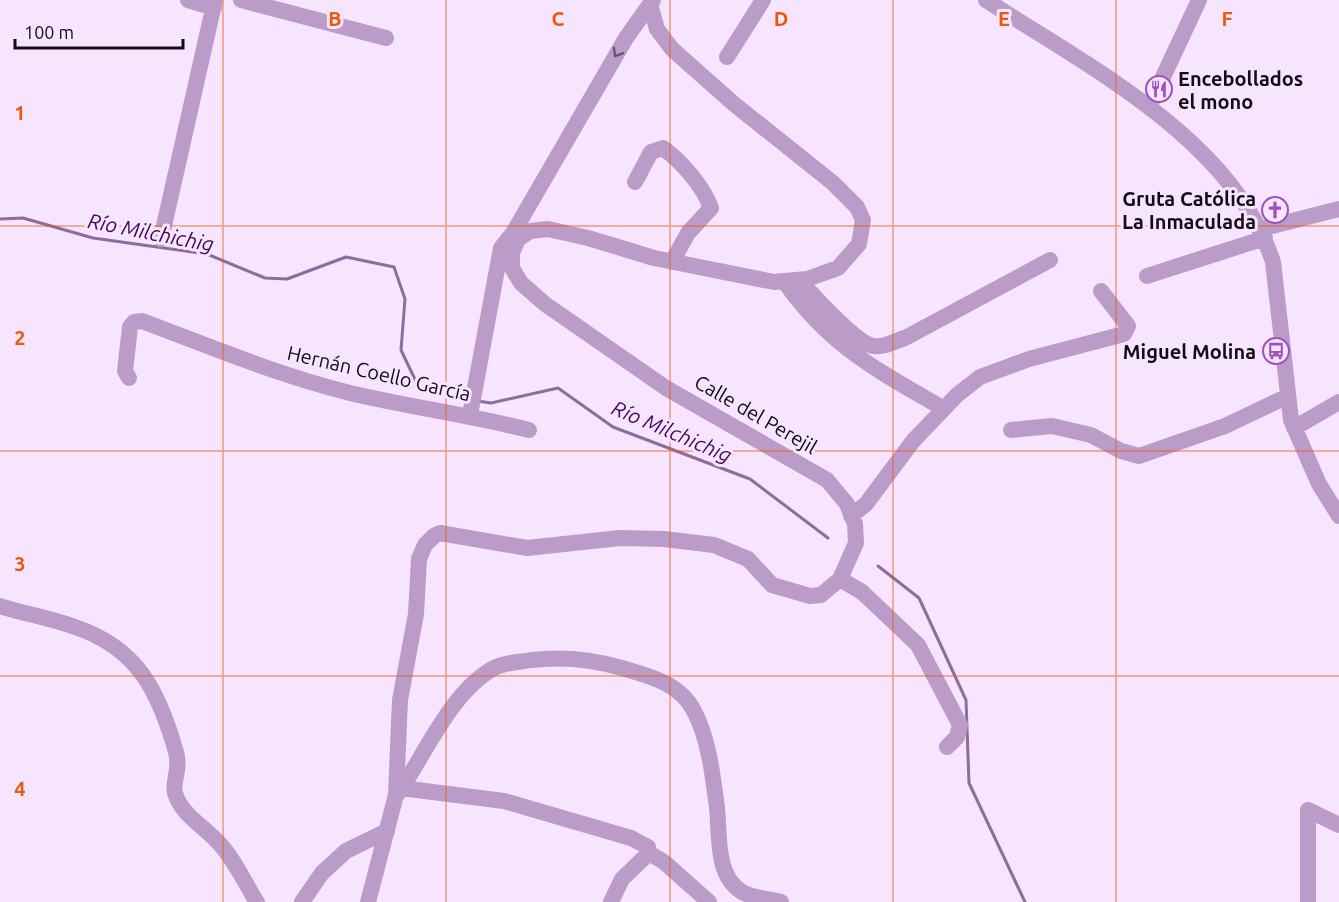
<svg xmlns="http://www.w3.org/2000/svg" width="1339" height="902" viewBox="0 0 1339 902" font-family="Ubuntu,sans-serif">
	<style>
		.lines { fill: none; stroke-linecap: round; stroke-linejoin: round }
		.stream { stroke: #8e6d9d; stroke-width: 3 }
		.minor { stroke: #bb9cc9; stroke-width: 16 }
		.oneway { stroke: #685470 }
		.grid { fill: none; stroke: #e8590c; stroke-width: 1.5; stroke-opacity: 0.55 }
		.labels { text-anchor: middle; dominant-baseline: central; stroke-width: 6; stroke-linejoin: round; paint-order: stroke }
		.poi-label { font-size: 20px; font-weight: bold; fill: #140c17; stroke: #f7e5ff; text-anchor: end }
		.street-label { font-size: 20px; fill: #140c17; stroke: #f7e5ff }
		.water-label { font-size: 21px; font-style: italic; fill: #440958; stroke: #f7e5ff }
		.grid-label { font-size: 20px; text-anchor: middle; font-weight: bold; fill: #e8590c; stroke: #f7e5ff; stroke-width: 6; stroke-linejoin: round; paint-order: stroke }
	</style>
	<rect width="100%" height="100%" fill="#f7e5ff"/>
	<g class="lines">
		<!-- stream -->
		<path class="stream" d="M0 219 23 218 93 238 207 254 265 278 287 279 346 257 394 267 405 299 401 350 419 388 468 399
			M478 401 491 403 558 388 613 427 750 479 828 538
			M878 566 919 598 966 700 969 783 1025 902"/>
		<!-- minor -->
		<path class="minor" d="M188 0 214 8
			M241 0 386 38
			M986 0C1087 66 1234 140 1273 262L1291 420 1319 484 1339 516
			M727 57 763 0
			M1149 107 1199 0
			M635 182 651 152 663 148C682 162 703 186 711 208L688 233 672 262
			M1260 229 1339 209
			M161 239 215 0
			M1147 276 1265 238
			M799 280C812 294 856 343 873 346 883 348 895 341 905 338L1050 260
			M784 281C829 346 877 370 944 409
			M129 378 125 371 130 327 134 322 142 321C211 347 278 375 350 393 409 407 470 415 529 430
			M470 415 501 248 513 233 626 38 653 0
			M1294 428 1339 402
			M1011 430 1052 426 1091 435 1121 451 1139 456 1225 426 1288 396
			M851 516 866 504 913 441 957 395 980 377 1029 359 1124 334 1128 326 1101 291
			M840 579 862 592 918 645 960 725 957 737 947 747
			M0 606C25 614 50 618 75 627 138 648 159 692 176 752 181 769 172 782 175 793 181 814 203 826 217 841 234 858 244 882 257 902
			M401 788 504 801 631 838 648 847 649 853
			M397 795C425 755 452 689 496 667 507 662 521 662 532 660 564 656 591 659 622 668 649 676 680 683 694 711 709 739 713 777 717 808 720 836 715 875 742 892 754 899 768 898 781 902
			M1308 810V902
			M1308 810 1339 825
			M302 902 322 873 346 851 387 831
			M368 902 396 795 400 700 416 614 419 559 425 545 434 536 440 533 527 548 620 538 664 539 714 545 748 559 772 585 810 596 821 595 840 579 856 543 855 524 847 504 827 480 666 388 545 304 521 283 512 268V253L518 239 530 231 548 229 588 238 654 258 774 282 807 279 838 268 859 244 863 220 857 207 833 183 734 104 672 49 657 29 650 4
			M611 902 622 879 649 853 664 862 709 902"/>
	</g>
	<!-- one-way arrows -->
	<defs><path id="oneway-chevron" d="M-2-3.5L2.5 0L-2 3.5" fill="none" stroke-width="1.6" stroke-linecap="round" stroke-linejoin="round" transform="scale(1.5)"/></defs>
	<use class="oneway" href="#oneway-chevron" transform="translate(617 53) rotate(120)"/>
	<!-- grid -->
	<path class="grid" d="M223 0V902M446 0V902M670 0V902M893 0V902M1116 0V902M0 226H1339M0 451H1339M0 676H1339"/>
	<!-- icons -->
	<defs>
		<symbol id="restaurant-ring" viewBox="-11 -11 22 22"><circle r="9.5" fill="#f7e5ff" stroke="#a050c0" stroke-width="1.5"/><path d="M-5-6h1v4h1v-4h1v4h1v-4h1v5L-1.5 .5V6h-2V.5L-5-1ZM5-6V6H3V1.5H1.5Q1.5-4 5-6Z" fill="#a050c0"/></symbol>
		<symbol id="church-ring" viewBox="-11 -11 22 22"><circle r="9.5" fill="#f7e5ff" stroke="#a050c0" stroke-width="1.5"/><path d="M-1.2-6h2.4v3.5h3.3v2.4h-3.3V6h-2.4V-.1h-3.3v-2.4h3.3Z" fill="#a050c0"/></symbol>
		<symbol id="bus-ring" viewBox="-11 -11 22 22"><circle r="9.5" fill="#f7e5ff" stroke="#a050c0" stroke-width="1.5"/><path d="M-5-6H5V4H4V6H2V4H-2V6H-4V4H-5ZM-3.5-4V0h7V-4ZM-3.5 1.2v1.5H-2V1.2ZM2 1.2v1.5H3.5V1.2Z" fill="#a050c0"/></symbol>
	</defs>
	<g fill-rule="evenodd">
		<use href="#restaurant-ring" x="1144" y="74" width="30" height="30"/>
		<use href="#church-ring" x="1260" y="195" width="30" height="30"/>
		<use href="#bus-ring" x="1261" y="336" width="30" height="30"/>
	</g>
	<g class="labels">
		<!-- poi labels -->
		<g class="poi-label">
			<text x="1178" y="78" text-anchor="start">Encebollados<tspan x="1178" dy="23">el mono</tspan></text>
			<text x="1256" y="198">Gruta Católica<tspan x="1256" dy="23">La Inmaculada</tspan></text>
			<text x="1256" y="351">Miguel Molina</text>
		</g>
		<!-- street labels -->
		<g class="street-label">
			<text transform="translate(379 373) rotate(13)">Hernán Coello García</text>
			<text transform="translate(756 414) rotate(30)">Calle del Perejil</text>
		</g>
		<!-- water labels -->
		<g class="water-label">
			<text transform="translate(151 232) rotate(11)">Río Milchichig</text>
			<text transform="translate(672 431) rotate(23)">Río Milchichig</text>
		</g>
	</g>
	<g class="grid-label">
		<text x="335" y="26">B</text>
		<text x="558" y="26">C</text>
		<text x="781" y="26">D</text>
		<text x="1004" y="26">E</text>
		<text x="1227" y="26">F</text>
		<text x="20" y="120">1</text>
		<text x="20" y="345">2</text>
		<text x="20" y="571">3</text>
		<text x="20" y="796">4</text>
	</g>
	<!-- scale -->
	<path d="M15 39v9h168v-9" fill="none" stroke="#140c17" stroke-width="3"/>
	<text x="24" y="39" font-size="18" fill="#140c17" stroke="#f7e5ff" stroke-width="4.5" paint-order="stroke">100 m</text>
</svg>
